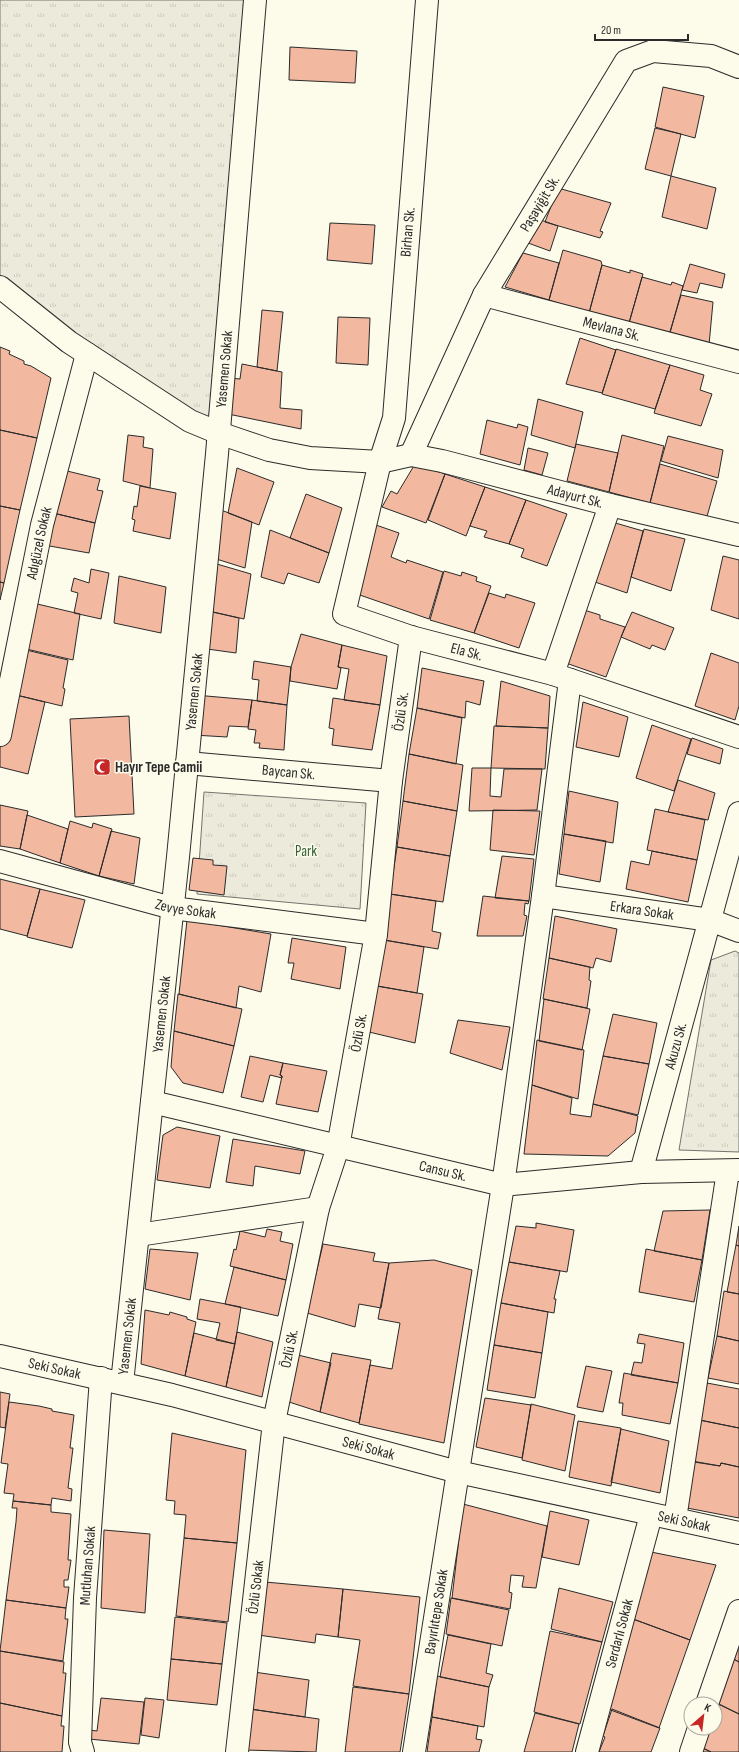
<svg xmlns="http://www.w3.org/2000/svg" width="739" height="1752" viewBox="0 0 739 1752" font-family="'Sofia Sans Condensed',sans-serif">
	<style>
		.grass { fill: url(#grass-tufts); stroke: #74746e }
		.building { fill: #f2b8a0; stroke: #2b2b2b }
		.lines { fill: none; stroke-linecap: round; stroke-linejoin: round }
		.minor-casing { stroke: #2b2b2b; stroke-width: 24 }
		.minor { stroke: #fdfbea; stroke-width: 22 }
		.labels { text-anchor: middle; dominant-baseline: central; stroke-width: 3; stroke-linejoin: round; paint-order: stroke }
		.street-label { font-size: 15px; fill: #2b2b2b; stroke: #fdfbea }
		.poi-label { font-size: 15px; font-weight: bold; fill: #2b2b2b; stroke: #fdfbea; text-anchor: start }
		.park-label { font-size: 15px; fill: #34623c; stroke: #fdfbea }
	</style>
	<defs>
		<pattern id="grass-tufts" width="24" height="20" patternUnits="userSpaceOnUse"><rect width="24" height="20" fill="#ecebdb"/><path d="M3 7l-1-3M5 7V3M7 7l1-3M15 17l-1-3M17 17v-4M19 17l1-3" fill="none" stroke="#cbcabc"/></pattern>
	</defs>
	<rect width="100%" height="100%" fill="#fdfbea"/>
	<!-- grass -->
	<path class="grass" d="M0 0H255L219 433 0 285Z
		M204 792 366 803 360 909 197 894Z
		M735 951 739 953V1152L679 1150 711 960Z"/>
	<!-- building -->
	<path class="building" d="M290 47 357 51 355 83 289 80Z
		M663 87 704 96 695 138 655 127Z
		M655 128 681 134 671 176 645 169Z
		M671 176 716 188 707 229 662 217Z
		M558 188 611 203 600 231 603 232 600 238 545 222Z
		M538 219 558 226 550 251 528 243Z
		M330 223 375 225 372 264 327 260Z
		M563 250 601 261 602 265 589 313 549 300Z
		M523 253 559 263 549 300 505 287Z
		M690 264 725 274 722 288 700 283 697 293 682 290Z
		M602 265 630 273V270L643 274 629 323 589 313Z
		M642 277 671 285 672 282 683 286 668 340 629 323Z
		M681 295 713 302 709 345 669 335Z
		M262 310 283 312 277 371 257 367Z
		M338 317 370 318 368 365 336 363Z
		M580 338 616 350 602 393 566 384Z
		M0 347 10 351 9 354 24 361V364L31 366 51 378 37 438 0 430Z
		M616 349 670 365 655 409 602 394Z
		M242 364 282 372 280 408 302 410 301 429 228 414 230 378 240 379Z
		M670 365 704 375 700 390 712 394 701 426 654 413Z
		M538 399 583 412 575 448 531 435Z
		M487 420 517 428 518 424 528 427 520 465 480 454Z
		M0 430 37 438 20 510 0 506Z
		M128 435 144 437 143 447 153 449 150 488 123 481Z
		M622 435 664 446 650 503 609 492Z
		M668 436 723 450 718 478 661 461Z
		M576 444 618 453 609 492 567 481Z
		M528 448 548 453 542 475 524 470Z
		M415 464 445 474 426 523 382 507 391 491 397 494Z
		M660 464 717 481 706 520 650 503Z
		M237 468 274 482 259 525 228 513Z
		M63 470 100 479 97 490 103 491 95 523 53 513Z
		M445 474 485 487 466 536 428 520Z
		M140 486 176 493 170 539 133 531 135 520 132 519 134 506 137 507Z
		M485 487 526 500 509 544 484 537 487 531 470 526Z
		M306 494 342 508 329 553 290 538Z
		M526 500 567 514 547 566 521 557 524 549 509 544Z
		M0 506 20 510 4 583 0 582Z
		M216 508 252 522 245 568 210 557Z
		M53 513 95 523 89 553 44 545Z
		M612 522 643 531 627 593 592 581Z
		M373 524 399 533 391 557 406 563 407 560 443 572 429 619 354 593Z
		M644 529 685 539 671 591 631 577Z
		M270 530 329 553 319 583 288 573 284 584 261 577Z
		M723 556 739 560V619L711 610Z
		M210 562 251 574 244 619 204 610Z
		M91 569 109 573 101 619 74 613 78 593 71 591 74 578 89 583Z
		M444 571 461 576 462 572 477 577 476 581 491 586 474 633 430 620Z
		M119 576 166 587 161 633 114 623Z
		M0 582 4 583 0 600Z
		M489 593 505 598 506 594 535 603 519 648 474 633Z
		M33 603 80 614 73 660 22 648Z
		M581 609 600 615V619L625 627 606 677 563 662Z
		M204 610 239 618 236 653 200 648Z
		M632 612 674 628 665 650 652 645 650 649 621 637Z
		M301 634 342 645 338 667 341 668 337 689 290 681 291 667Z
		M342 645 387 656 380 705 344 700 349 669 338 667Z
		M22 649 68 660 63 688 65 689 62 706 12 694Z
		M711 653 739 663V706L735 720 695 706Z
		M254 661 291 667 287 705 257 701 259 680 252 679Z
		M422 668 484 681 480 705 466 701 465 718 417 708Z
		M501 681 550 696 548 728 496 726Z
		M12 694 45 702 28 774 0 767V748Z
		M195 695 252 700 248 727 229 726 227 737 193 735Z
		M333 698 380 705 372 750 332 745 334 729 329 728Z
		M252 700 287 705 284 750 259 748 260 743H254L256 730 248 729Z
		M583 702 628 717 619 757 576 747Z
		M417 708 462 718 456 764 409 754Z
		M129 716 134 814 75 817 70 719Z
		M652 725 691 739 674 791 636 778Z
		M494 726 548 728 545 769 491 768Z
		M692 738 723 749 720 764 687 754Z
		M409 754 463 765 457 811 403 801Z
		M472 768H491L490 796 501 797 504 769H542L537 810 469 811Z
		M678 780 715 793 708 820 668 812Z
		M569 791 618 802 613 843 564 834Z
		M403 801 457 811 450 856 397 847Z
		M0 805 28 811 20 849 0 846Z
		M655 809 705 820 697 860 647 850Z
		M493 810 540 811 534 855 490 850Z
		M27 815 68 829 60 863 20 849Z
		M70 821 92 828 93 823 112 829 99 876 60 863Z
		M111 831 140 838 134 884 99 876Z
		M564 834 606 841 600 882 559 874Z
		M397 847 450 856 443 902 390 894Z
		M652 851 697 860 688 902 626 889 631 861 649 865Z
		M502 856 534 859 529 901 495 898Z
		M193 858 213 860V865L227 866 224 895 189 890Z
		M0 879 40 889 27 936 0 929Z
		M40 889 85 900 72 948 27 937Z
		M390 894 436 901 432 931 441 933 438 949 384 940Z
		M483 896 529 901 528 904 525 903 524 915 527 916 523 936H477Z
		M555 916 617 929 611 962 596 958 593 968 549 958Z
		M187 920 271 934 261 992 239 986 236 1008 179 994Z
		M292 938 346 947 340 989 291 979 294 963H288Z
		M384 940 424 947 417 993 377 986Z
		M549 958 590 967 589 980 591 981 587 1008 543 999Z
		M377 986 423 994 415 1043 369 1032Z
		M178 994 242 1009 234 1046 174 1031Z
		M544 999 590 1009 582 1050 539 1041Z
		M613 1014 657 1023 649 1064 603 1056Z
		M458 1020 510 1027 502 1070 450 1053Z
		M174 1031 234 1046 223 1093 183 1083 171 1067Z
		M537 1040 584 1050 578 1099 532 1085Z
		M250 1056 283 1063 280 1075 282 1076V1078L270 1075 263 1102 241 1097Z
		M603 1056 649 1064 638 1115 593 1104Z
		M283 1063 327 1071 318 1112 276 1104 282 1076 280 1075Z
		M532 1085 572 1098 570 1114 591 1117 593 1104 638 1116 635 1133 608 1156 524 1154Z
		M177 1127 220 1136 210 1188 157 1180 163 1135Z
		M233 1139 305 1151 300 1174 255 1166 253 1186 226 1182Z
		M710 1210 702 1260 654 1251 663 1211Z
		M536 1223 574 1230 567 1272 509 1262 516 1226 536 1228Z
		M739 1226V1246L736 1245Z
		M267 1229 282 1232 280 1241 293 1244 286 1280 230 1266 234 1249 236 1250 240 1231 265 1237Z
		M323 1244 375 1253 373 1261 389 1263 381 1308 359 1304 355 1327 307 1313Z
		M736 1245 739 1246V1294L727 1292Z
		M150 1249 198 1253 190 1300 145 1289Z
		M646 1249 702 1260 694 1302 639 1292Z
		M434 1260 472 1270 444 1443 359 1424 370 1365 392 1369 400 1323 378 1319 389 1263Z
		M509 1262 560 1271 554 1299H556L554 1313 501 1303Z
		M234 1267 286 1280 278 1316 225 1304Z
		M724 1291 739 1294V1341L717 1336Z
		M200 1299 241 1307 235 1344 216 1340 220 1323 197 1319Z
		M501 1303 548 1312 542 1353 494 1345Z
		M145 1310 169 1315 170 1312 187 1317V1319L196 1322 185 1376 141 1364Z
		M237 1332 273 1342 262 1397 226 1387Z
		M194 1333 235 1344 226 1387 185 1376Z
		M639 1334 684 1343 678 1383 631 1375 634 1362 642 1363 645 1344 637 1343Z
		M717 1336 739 1341V1384L708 1378Z
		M494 1345 542 1353 535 1398 487 1390Z
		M332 1353 371 1360 359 1423 320 1412Z
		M298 1355 331 1363 320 1412 289 1402Z
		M586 1366 612 1371 603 1412 577 1407Z
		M624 1373 678 1383 670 1424 622 1415 623 1403H619Z
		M707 1383 739 1389V1428L700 1420Z
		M0 1392 10 1394 5 1428 0 1427Z
		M485 1398 531 1405 522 1458 476 1447Z
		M9 1402 39 1406 52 1409V1411L74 1415 70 1448H73L68 1488 72 1489 71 1501 52 1498 51 1505 13 1501 14 1494 4 1493 8 1464 1 1463Z
		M531 1404 575 1415 565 1471 522 1460Z
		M699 1420 739 1428V1467L721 1463 720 1466 692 1461Z
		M578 1421 621 1428 611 1486 569 1477Z
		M621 1429 669 1441 660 1493 611 1482Z
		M172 1433 246 1450 237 1543 184 1538 186 1515 174 1514 175 1501 166 1500Z
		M694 1462 720 1466 721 1463 739 1467V1518L687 1508Z
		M13 1501 51 1505V1512L71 1514 68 1560H71L68 1580H64V1587H69L66 1608 6 1600 16 1522 17 1508H12Z
		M463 1504 547 1526 536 1588 522 1587 524 1576 511 1575 509 1592 512 1593 510 1609 452 1598Z
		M550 1511 589 1520 579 1565 542 1557Z
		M104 1530 150 1534 145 1613 101 1608Z
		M184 1538 237 1543 228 1622 176 1616Z
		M651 1552 716 1565 690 1640 633 1619Z
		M265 1582 343 1589 338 1637 316 1634 315 1643 258 1635Z
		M559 1588 613 1602 602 1642 551 1629Z
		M343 1589 420 1597 409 1694 353 1686 360 1640 338 1637Z
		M451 1598 509 1610 502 1646 446 1634Z
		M6 1600 66 1608 65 1619H68L63 1661 0 1651Z
		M175 1617 227 1623 222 1664 171 1659Z
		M633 1619 690 1640 659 1728 608 1709Z
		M550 1631 602 1642 580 1724 534 1712Z
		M739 1632V1662L730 1657Z
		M448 1635 491 1644 486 1673 493 1675 489 1687 440 1677Z
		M0 1651 64 1662 63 1673H66L62 1716 0 1703Z
		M730 1657 739 1662V1714L713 1701Z
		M171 1659 222 1664 217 1705 167 1700Z
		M254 1672 309 1680 305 1717 250 1709Z
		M437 1676 489 1687 484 1727 432 1717Z
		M353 1687 409 1694 400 1752H345Z
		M101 1698 144 1702 139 1744 89 1739V1730L97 1731Z
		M145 1698 164 1700 159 1738 141 1735Z
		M0 1703 62 1716 61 1726H64L62 1752H0Z
		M716 1703 739 1714V1752H711L699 1746 706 1728H715Z
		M250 1709 319 1719 316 1752 245 1750Z
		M612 1709 660 1728 651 1752H599L605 1737 603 1736Z
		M535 1713 579 1724 572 1752H524Z
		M432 1717 478 1726 476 1739 482 1740 479 1752H427Z
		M698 1746 711 1752H696Z"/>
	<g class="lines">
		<defs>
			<g id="minor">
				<path id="s1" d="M427 0 394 418 380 462 344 614 411 637 553 674 739 737"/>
				<path id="s2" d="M0 287 69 342 190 421 219 433 269 450 310 458 380 462 411 455 442 461 610 505 739 535"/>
				<path id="s3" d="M484 295 739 362"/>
				<path id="s4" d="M411 455 484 295 626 61 653 51 711 56 739 67"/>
				<path d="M553 674 610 505"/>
				<path id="s5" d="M0 735 42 525 87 354"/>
				<path id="s6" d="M187 763 391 781"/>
				<path id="s7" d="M0 861 172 908 376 934"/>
				<path id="s8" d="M543 896 710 920 739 931"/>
				<path id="s9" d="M152 1102 503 1185 641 1172 739 1170"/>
				<path id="s10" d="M641 1172 739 813"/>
				<path d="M138 1235 318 1208"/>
				<path id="s11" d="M0 1356 172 1395 458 1472 739 1533"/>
				<path id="s12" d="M122 1383 178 857 217 454 255 0"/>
				<path d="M675 1519 728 1171"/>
				<path d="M707 1704 739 1611"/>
				<path id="s13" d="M83 1752 80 1742 85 1598 101 1378"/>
				<path id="s14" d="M237 1752 274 1422 318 1208 338 1147 376 934 391 781 411 637"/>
				<path id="s15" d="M414 1752 503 1185 543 896 570 680"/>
				<path id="s16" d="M587 1752 651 1515"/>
				<path d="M691 1752 699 1728"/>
			</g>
		</defs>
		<!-- minor casing -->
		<use href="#minor" class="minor-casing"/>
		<!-- minor -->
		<use href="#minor" class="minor"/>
	</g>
	<!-- icons -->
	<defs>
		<symbol id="mosque-square" viewBox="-11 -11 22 22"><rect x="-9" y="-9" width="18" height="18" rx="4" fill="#c62828" stroke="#fdfbea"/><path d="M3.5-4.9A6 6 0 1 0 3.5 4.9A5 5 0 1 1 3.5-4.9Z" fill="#fff"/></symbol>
	</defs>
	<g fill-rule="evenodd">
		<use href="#mosque-square" x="92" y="757" width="20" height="20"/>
	</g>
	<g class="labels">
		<!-- street labels -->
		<g class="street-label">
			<text stroke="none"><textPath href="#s4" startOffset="283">Paşayiğit Sk.</textPath></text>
			<text transform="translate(408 232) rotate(-85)">Birhan Sk.</text>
			<text stroke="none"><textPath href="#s3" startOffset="132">Mevlana Sk.</textPath></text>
			<text stroke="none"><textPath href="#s12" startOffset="1019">Yasemen Sokak</textPath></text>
			<text stroke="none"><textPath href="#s2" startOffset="630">Adayurt Sk.</textPath></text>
			<text stroke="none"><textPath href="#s5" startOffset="196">Adıgüzel Sokak</textPath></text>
			<text stroke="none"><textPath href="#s1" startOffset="750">Ela Sk.</textPath></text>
			<text stroke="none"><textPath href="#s12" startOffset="695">Yasemen Sokak</textPath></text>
			<text stroke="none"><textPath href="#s14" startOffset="1055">Özlü Sk.</textPath></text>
			<text stroke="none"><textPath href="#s6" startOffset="102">Baycan Sk.</textPath></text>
			<text stroke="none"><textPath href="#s7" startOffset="192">Zevye Sokak</textPath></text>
			<text stroke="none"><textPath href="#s8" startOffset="100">Erkara Sokak</textPath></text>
			<text stroke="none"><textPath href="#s12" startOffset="371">Yasemen Sokak</textPath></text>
			<text stroke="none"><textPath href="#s14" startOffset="731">Özlü Sk.</textPath></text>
			<text stroke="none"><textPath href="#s10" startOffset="131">Akuzu Sk.</textPath></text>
			<text stroke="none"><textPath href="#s9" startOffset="299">Cansu Sk.</textPath></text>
			<text stroke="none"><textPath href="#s12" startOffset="47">Yasemen Sokak</textPath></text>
			<text stroke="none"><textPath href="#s14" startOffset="407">Özlü Sk.</textPath></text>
			<text stroke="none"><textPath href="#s11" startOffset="56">Seki Sokak</textPath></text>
			<text stroke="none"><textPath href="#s11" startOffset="380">Seki Sokak</textPath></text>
			<text stroke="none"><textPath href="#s11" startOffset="704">Seki Sokak</textPath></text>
			<text stroke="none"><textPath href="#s13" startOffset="187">Mutluhan Sokak</textPath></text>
			<text stroke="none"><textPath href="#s14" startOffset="166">Özlü Sokak</textPath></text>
			<text stroke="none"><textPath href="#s15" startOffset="142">Bayırlıtepe Sokak</textPath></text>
			<text stroke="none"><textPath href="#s16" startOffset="123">Serdarlı Sokak</textPath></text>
		</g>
		<!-- poi labels -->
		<g class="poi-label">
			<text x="115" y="767">Hayır Tepe Camii</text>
		</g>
		<!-- park labels -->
		<g class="park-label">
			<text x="306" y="851">Park</text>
		</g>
	</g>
	<!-- north arrow -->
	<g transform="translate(703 1716) rotate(28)"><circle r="19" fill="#fdfbea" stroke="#a9a89e"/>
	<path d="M0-3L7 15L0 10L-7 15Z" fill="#c62828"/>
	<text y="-6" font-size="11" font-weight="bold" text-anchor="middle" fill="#2b2b2b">K</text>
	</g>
	<!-- scale -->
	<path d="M595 34v6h93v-6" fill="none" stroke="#2b2b2b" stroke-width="2"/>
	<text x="601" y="34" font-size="12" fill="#2b2b2b" stroke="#fdfbea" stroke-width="3" paint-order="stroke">20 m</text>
</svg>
